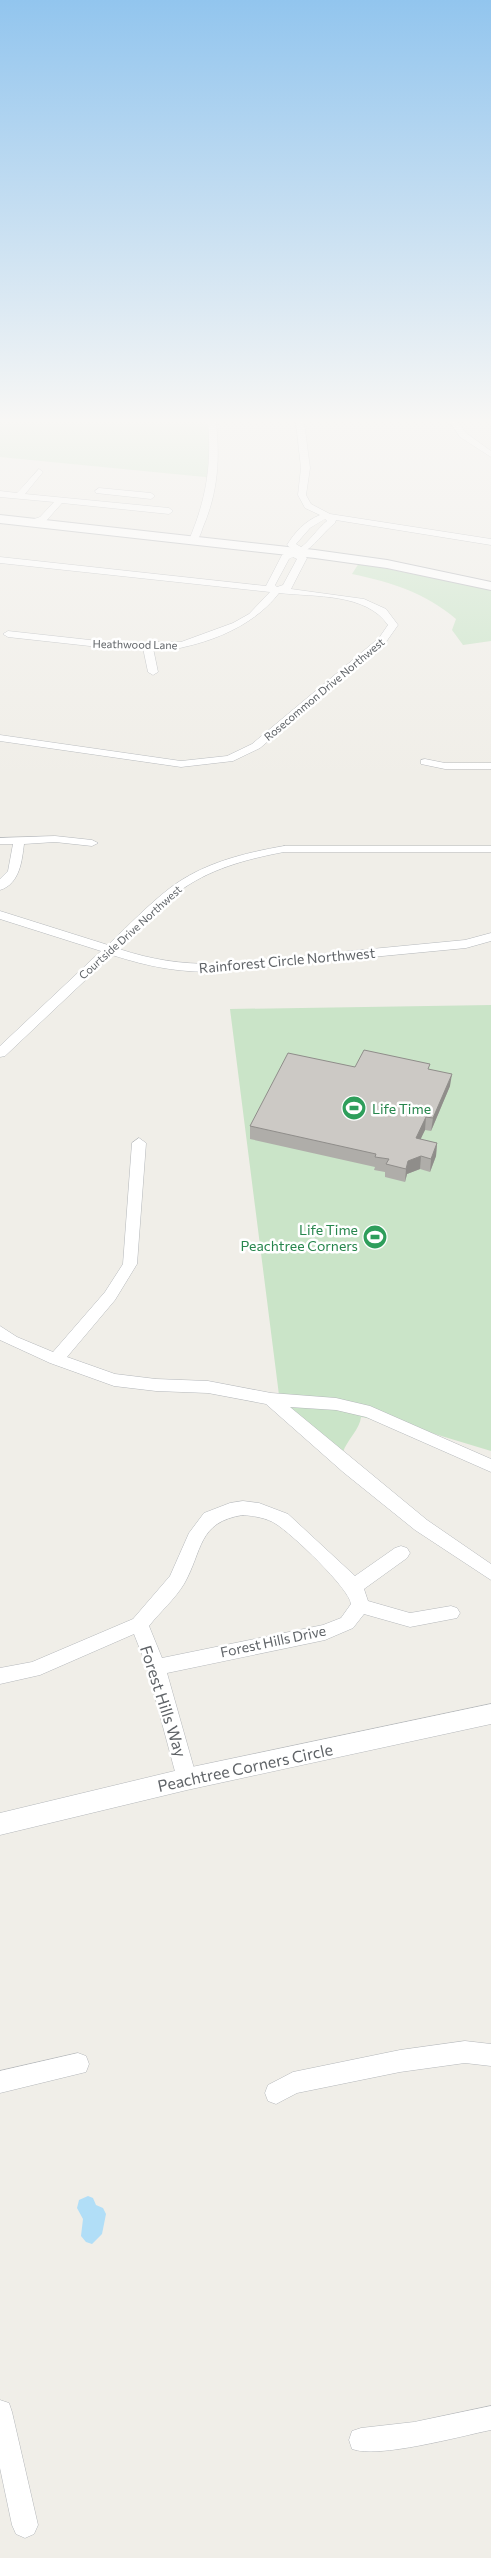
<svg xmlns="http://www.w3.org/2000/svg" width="491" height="2558" viewBox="0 0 491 2558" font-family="Commissioner,sans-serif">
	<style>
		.green { fill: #cae4c8 }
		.water { fill: #b1def7 }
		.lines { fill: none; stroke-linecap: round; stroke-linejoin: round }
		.minor-casing { stroke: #b5b8bb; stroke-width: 1 }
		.tertiary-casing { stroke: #b5b8bb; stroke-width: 1 }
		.secondary-casing { stroke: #b4b7bb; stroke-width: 2 }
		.minor { fill: #fff; fill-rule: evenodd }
		.tertiary { fill: #fff; fill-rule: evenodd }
		.secondary { fill: #fff; fill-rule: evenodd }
		.wall { fill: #afada9 }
		.shaded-wall { fill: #8f8d8a }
		.building { fill: #ccc9c5; stroke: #8f8d8a }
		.labels { text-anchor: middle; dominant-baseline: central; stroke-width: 5; stroke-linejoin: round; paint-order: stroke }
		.far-street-label { font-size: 11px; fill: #5f6367; stroke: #fff }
		.street-label { font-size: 14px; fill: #5f6367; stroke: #fff }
		.leisure-label { font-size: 14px; fill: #27864d; stroke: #fff; text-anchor: start }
		.near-street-label { font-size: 16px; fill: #5f6367; stroke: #fff }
	</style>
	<rect width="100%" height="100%" fill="#f0eee8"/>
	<!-- green -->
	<path class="green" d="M0 422H212L215 478 0 457Z
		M359 563 491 590V641L463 645 452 630 456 619C426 593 391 582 352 574Z
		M491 1005V1451L405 1425 361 1417C360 1429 347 1440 343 1452L280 1403 230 1009Z"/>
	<!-- water -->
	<path class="water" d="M88 2196 93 2198 96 2205 103 2208 106 2214 102 2234 92 2244 86 2242 81 2236 83 2219 77 2208 79 2200Z"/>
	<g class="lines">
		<defs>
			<path id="minor" d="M208 422H216C220 459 218 492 203 527 201 533 199 540 193 543L189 540C206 500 212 465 208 422Z
				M296 422H304L310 468 306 495 311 504 330 514 491 539V545L336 520 335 523C322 533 315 547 301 553L307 558 291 589 364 599 386 609 398 625 386 642 260 748 233 761 181 767 0 741V735L181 761 227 756 252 744 379 638 388 625C366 593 315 597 279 593 257 622 220 639 184 647 175 650 163 648 153 648L158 672 153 675 148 672 143 648H108L8 637 3 634 8 631 108 642H181L233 623 249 614 270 592 0 563V557L266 586 282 555 293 550 287 545C295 532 305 521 320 515L305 508 298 495 301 468ZM325 519 327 521C319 527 306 545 301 547L296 544 310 528ZM293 557 297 559 283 585 277 587 275 585 289 559Z
				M450 422H458L466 433 491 451V457L460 437Z
				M39 469 43 472 25 494 169 508 173 511 169 514 62 503 46 521 34 523V519L40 517 54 502 0 497V491L17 493Z
				M99 488 151 493 155 496 151 499 96 493 95 491Z
				M425 759 445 763H491V769H445L421 764V760Z
				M55 836 92 840 98 843 92 846 55 842 24 844C22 860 20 884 0 890V879L8 871 13 844H0V838Z
				M284 846H491V852H284C247 859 208 869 177 893 157 910 138 930 119 949 153 960 180 964 216 964L465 940 491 933V941L466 948 216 972C176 972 150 967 112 955L5 1056 0 1057V1046L101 951 0 919V911L108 945C128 926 148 905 170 888 203 863 244 853 284 846Z
				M139 1138 146 1143 137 1264 115 1300 67 1357 115 1374 156 1379 208 1381 271 1393 336 1398 370 1406 491 1459V1472L366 1417 336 1410 290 1407 427 1520 491 1564V1580L415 1530 343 1472 266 1404 208 1393 156 1391 114 1386 50 1363 0 1340V1326L17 1337 53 1352 105 1292 123 1264 132 1143Z
				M243 1501 259 1503 288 1514 355 1576 395 1548 401 1546 407 1548 410 1553 407 1558 364 1589 368 1601 410 1613 451 1606 457 1608 460 1613 457 1618 410 1627 364 1614 353 1628 325 1640 167 1673 197 1779 194 1785 187 1788 180 1785 177 1779 147 1667 134 1634 40 1675 0 1684V1668L32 1662 133 1619 170 1576 189 1533 204 1513 230 1503ZM243 1515C254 1516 267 1518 276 1524 291 1533 350 1589 351 1604L341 1618 323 1625 162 1658 149 1626C160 1612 175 1599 184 1584 203 1551 197 1522 243 1515Z
				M465 2041 491 2044V2066L465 2063 400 2072 297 2093 276 2104 268 2101 265 2093 268 2085 293 2072 400 2050Z
				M78 2053 86 2056 89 2064 86 2072 0 2093V2071Z
				M0 2400 9 2403 12 2412 38 2525 34 2534 25 2538 16 2534 12 2525 0 2468Z
				M491 2406V2430C461 2436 378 2459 352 2449L349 2440 352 2431 361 2428 414 2422Z"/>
			<path id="tertiary" d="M491 1704V1724L187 1790 0 1835V1813L187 1768Z"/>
			<path id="secondary" d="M0 515 315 550 387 560 491 582V590L387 568 315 558 0 523Z"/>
		</defs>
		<!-- minor casing -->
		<use href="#minor" class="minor-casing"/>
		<!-- tertiary casing -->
		<use href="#tertiary" class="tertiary-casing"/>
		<!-- secondary casing -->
		<use href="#secondary" class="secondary-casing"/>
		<!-- minor -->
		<use href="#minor" class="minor"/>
		<!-- tertiary -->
		<use href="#tertiary" class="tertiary"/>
		<!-- secondary -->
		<use href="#secondary" class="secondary"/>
	</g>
	<!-- wall -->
	<path class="wall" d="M355 1067 429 1069 450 1086 431 1131 425 1130 420 1139 437 1143 436 1156 430 1172 420 1169 407 1174 405 1182 385 1177V1172L374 1170 375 1167 250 1139V1126Z"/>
	<!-- shaded-wall -->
	<path class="shaded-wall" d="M452 1074 450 1086 431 1131 433 1118Z
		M426 1117 425 1130 415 1151 416 1138Z
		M437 1143 436 1156 430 1172 431 1159Z
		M421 1156 420 1169 407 1174 405 1182 406 1169 408 1161Z"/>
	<!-- building -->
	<path class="building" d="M364 1050 430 1064 428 1069 452 1074 433 1118 426 1117 416 1138 437 1143 431 1159 421 1156 408 1161 406 1169 386 1164 389 1159 375 1157 376 1154 250 1126 288 1053 355 1067Z"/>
	<!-- sky -->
	<linearGradient id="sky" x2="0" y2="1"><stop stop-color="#92c5ee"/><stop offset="0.54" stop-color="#f8f7f5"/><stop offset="1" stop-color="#f8f7f5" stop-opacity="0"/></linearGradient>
	<rect width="491" height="780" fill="url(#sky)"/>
	<!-- icons -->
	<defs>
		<symbol id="stadium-disc" viewBox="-11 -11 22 22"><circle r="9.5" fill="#2e9e5b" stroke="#fff"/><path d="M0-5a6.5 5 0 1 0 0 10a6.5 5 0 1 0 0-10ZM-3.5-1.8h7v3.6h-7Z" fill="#fff"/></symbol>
	</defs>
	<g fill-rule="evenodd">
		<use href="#stadium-disc" x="340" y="1094" width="28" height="28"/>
		<use href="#stadium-disc" x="361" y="1223" width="28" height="28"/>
	</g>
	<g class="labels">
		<!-- far-street labels -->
		<g class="far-street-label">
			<text transform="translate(135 644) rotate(1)">Heathwood Lane</text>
			<text transform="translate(324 689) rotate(-40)">Rosecommon Drive Northwest</text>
			<text transform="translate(130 932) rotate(-42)">Courtside Drive Northwest</text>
		</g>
		<!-- street labels -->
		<g class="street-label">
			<text transform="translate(287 960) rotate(-5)">Rainforest Circle Northwest</text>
			<text transform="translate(273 1641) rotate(-12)">Forest Hills Drive</text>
		</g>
		<!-- leisure labels -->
		<g class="leisure-label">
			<text x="372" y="1108">Life Time</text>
			<text x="358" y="1229" text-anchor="end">Life Time<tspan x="358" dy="16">Peachtree Corners</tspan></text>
		</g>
		<!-- near-street labels -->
		<g class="near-street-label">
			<text transform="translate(164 1701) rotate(72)">Forest Hills Way</text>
			<text transform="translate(245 1767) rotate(-12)">Peachtree Corners Circle</text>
		</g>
	</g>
</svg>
